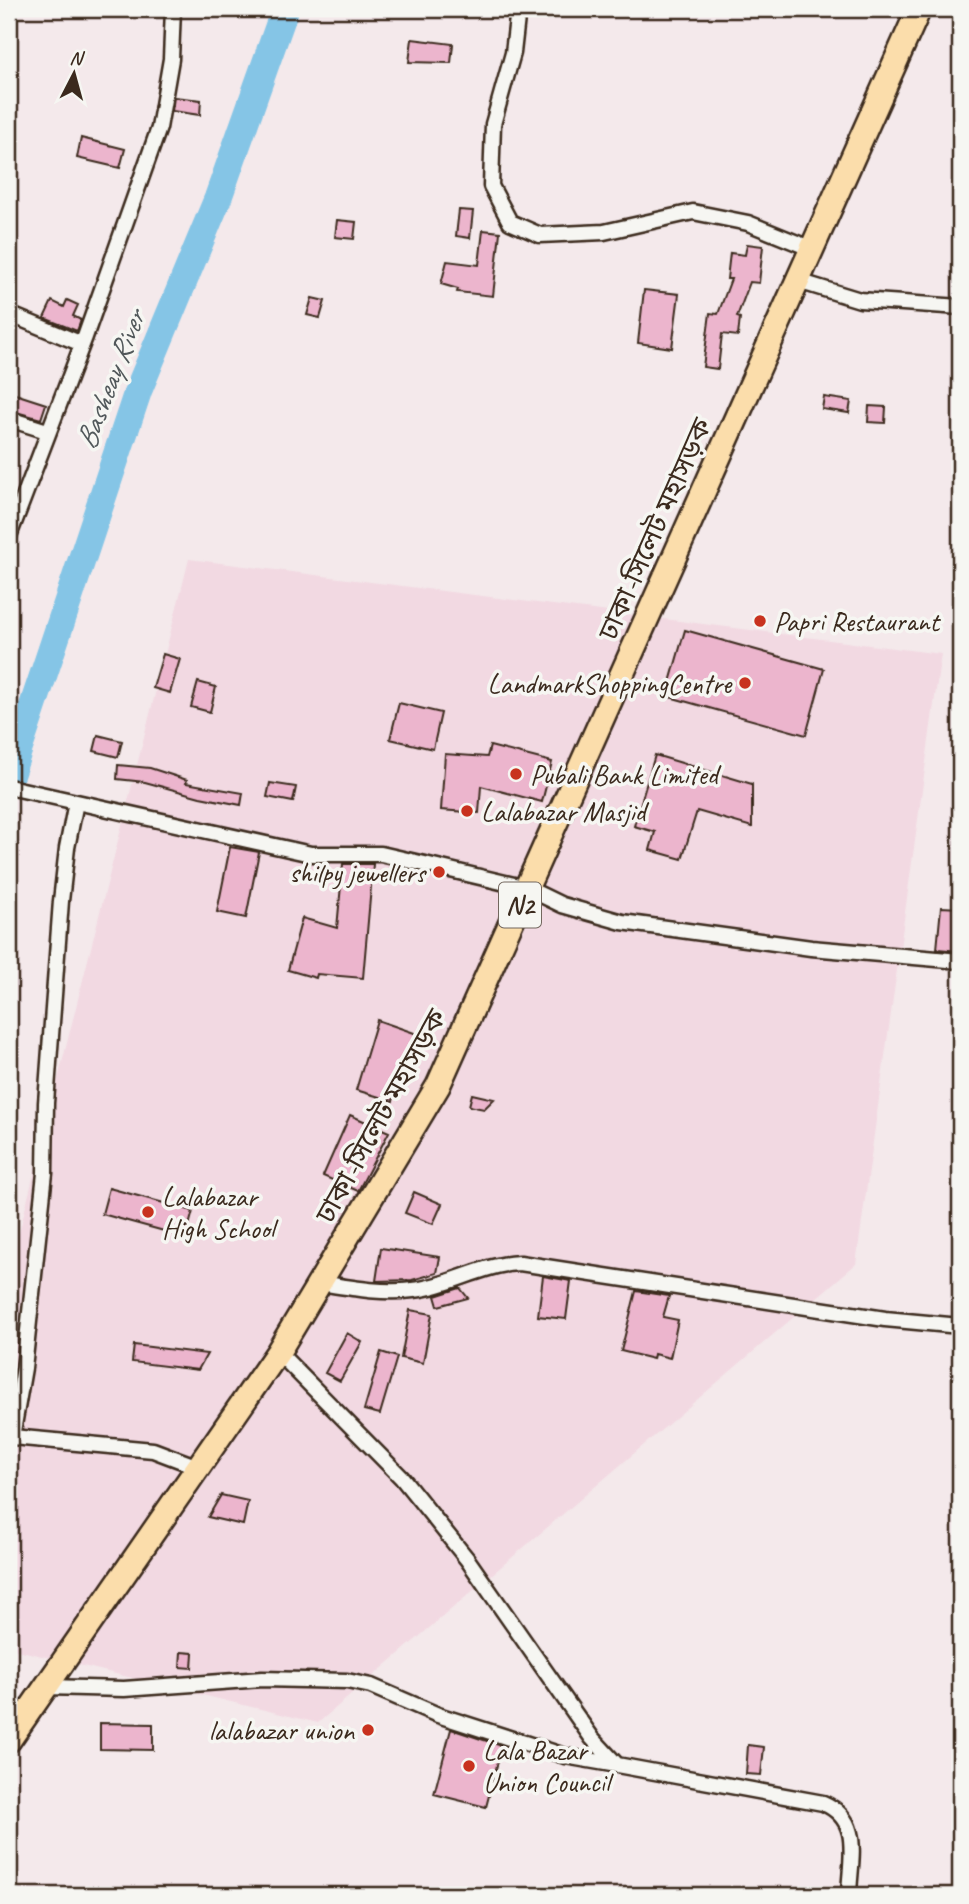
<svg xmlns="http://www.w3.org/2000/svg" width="969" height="1904" viewBox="0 0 969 1904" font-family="Caveat,'Noto Sans Bengali',sans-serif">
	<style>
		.built { fill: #f2d9e2 }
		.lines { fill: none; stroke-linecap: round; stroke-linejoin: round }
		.river { stroke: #85c5e6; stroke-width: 28 }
		.building { fill: #ecb5cd; stroke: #3b2a1e; stroke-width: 2 }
		.minor-casing { stroke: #3b2a1e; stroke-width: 19 }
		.trunk-casing { stroke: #3b2a1e; stroke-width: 28 }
		.minor { stroke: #f6f6f2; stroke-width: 14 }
		.trunk { stroke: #fbddab; stroke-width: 23 }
		.poi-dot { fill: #c8321e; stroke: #f6f6f2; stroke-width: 2.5 }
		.labels { text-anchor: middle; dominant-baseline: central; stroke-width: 7; stroke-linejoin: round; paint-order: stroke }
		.shield { fill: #f6f6f2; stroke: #73675e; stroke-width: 2 }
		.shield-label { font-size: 26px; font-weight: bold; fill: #3b2a1e }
		.street-label { font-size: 28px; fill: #3b2a1e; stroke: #f6f6f2 }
		.poi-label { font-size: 28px; fill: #3b2a1e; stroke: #f6f6f2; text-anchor: start }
		.water-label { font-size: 30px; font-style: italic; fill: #51585a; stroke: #f6f6f2 }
	</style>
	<rect width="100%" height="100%" fill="#f4e9eb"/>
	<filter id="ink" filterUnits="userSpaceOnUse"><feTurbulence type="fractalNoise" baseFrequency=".0143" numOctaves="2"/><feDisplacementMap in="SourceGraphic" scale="14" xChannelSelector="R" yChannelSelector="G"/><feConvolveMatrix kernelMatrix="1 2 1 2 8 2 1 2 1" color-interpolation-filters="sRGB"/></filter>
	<g filter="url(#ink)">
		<!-- built -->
		<path class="built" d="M189 559 941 654 856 1264 318 1723 9 1648V1273Z"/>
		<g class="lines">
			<!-- river -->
			<path class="river" d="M9 778 138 391 218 198 285 9"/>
		</g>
		<!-- building -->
		<path class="building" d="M412 39 453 44 451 63 409 62Z
			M174 97 201 100 200 115 172 111Z
			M81 138 125 149 120 168 77 158Z
			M459 210 473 211 470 238 456 236Z
			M337 220 356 222 354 239 335 237Z
			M483 230 500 232 493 296 457 292 458 289 441 284 447 261 479 265Z
			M747 244 763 246 759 283 750 282 737 317 740 318 738 336 722 334 718 369 703 367 710 313 718 314 731 279H727L730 253 745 255Z
			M644 290 679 294 672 348 638 343Z
			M312 298 325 301 320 318 307 315Z
			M67 300 78 305 73 316 81 320 77 331 44 318 52 301 64 307Z
			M9 392 46 404 41 419 9 410Z
			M824 397 851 401 849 413 822 409Z
			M869 406 886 407 885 423 868 422Z
			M685 630 824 669 806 735 666 696Z
			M163 654 180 659 170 693 153 688Z
			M198 682 216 687 210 712 191 707Z
			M399 703 441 713 433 749 390 739Z
			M98 735 122 741 118 757 94 751Z
			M490 746 552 762 542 802 481 786 479 813 441 810 445 754 487 757Z
			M655 755 752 784V827L697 811 682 859 650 850 655 832 634 826Z
			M118 765 150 768 187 780 186 783 243 793 241 805 200 797 145 782 117 779Z
			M270 783 296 787 293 802 267 797Z
			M230 847 259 852 246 918 217 912Z
			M343 864H373L363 978 317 974 316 978 288 970 302 918 337 928Z
			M941 907 960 908V951L937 949Z
			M377 1020 420 1035 412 1045 421 1052 417 1065 405 1061 393 1101 356 1090Z
			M472 1094 494 1099 484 1109 469 1106Z
			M350 1115 389 1132 358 1191 323 1176Z
			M109 1188 193 1211 186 1237 102 1214Z
			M414 1192 442 1204 433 1224 405 1213Z
			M381 1248 440 1257 437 1273 412 1280 376 1281Z
			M543 1276 571 1281 566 1319 538 1316Z
			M460 1288 468 1298 438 1306 435 1296Z
			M636 1291 669 1296 663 1317 678 1320 670 1358 654 1354 653 1359 621 1351Z
			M410 1310 432 1314 423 1363 401 1358Z
			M347 1333 362 1342 340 1381 325 1373Z
			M134 1345 207 1354 198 1370 132 1362Z
			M381 1352 397 1357 380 1414 364 1410Z
			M221 1495 248 1501 243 1525 208 1517Z
			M181 1652 193 1653 192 1668 180 1667Z
			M100 1723 153 1724V1750L100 1749Z
			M451 1729 502 1746 486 1807 434 1794Z
			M748 1745 764 1747 761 1775 746 1774Z"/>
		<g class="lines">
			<defs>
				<path id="minor" d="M518 9 513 53 493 124 491 186 510 222 540 235 604 232 693 212 748 223 812 249
					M798 281 860 300 960 307
					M9 314 82 344
					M9 419 47 431
					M9 536 85 337 159 128 171 59 173 9
					M9 787 311 854H381L429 865 527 888 562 905 622 922 811 948 960 961
					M76 802 67 848 61 901 46 1103 45 1173 24 1368 12 1437 153 1450 198 1467
					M320 1283C351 1288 383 1294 413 1290 451 1286 482 1264 520 1263L885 1319 960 1326
					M278 1352 402 1478 467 1559 592 1738 617 1765 823 1803C863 1820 850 1858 849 1895
					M46 1687 124 1689 262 1679 347 1681 371 1686 438 1715 565 1756 617 1765"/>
				<path id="trunk" d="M9 1740 278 1352 438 1086 919 9"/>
			</defs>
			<!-- minor casing -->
			<use href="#minor" class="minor-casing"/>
			<!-- trunk casing -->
			<use href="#trunk" class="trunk-casing"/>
			<!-- minor -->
			<use href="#minor" class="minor"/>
			<!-- trunk -->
			<use href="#trunk" class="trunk"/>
		</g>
	</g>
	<!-- markers -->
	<g class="poi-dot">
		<circle cx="760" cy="621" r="7"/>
		<circle cx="745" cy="683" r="7"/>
		<circle cx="516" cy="774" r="7"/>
		<circle cx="467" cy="811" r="7"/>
		<circle cx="439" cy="872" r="7"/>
		<circle cx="148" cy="1212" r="7"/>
		<circle cx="368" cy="1730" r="7"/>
		<circle cx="469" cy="1766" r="7"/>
	</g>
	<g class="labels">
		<!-- shield labels -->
		<rect class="shield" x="499" y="882.5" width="42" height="45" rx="5"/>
		<g class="shield-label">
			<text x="520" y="905">N2</text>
		</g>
		<!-- street labels -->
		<g class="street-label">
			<text transform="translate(655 529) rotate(-66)">ঢাকা-সিলেট মহাসড়ক</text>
			<text transform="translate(381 1116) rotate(-61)">ঢাকা-সিলেট মহাসড়ক</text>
		</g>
		<!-- poi labels -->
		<g class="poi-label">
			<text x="774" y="621">Papri Restaurant</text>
			<text x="731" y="683" text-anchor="end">LandmarkShoppingCentre</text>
			<text x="530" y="774">Pubali Bank Limited</text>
			<text x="481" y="811">Lalabazar Masjid</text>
			<text x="425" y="872" text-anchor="end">shilpy jewellers</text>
			<text x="162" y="1196">Lalabazar<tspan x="162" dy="32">High School</tspan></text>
			<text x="354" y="1730" text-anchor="end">lalabazar union</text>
			<text x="483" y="1750">Lala Bazar<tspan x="483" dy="32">Union Council</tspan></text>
		</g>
		<!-- water labels -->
		<g class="water-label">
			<text transform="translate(110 380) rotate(-69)">Basheay River</text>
		</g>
	</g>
	<!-- margin -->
	<rect width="969" height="1904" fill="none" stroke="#f6f6f2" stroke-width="35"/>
	<rect x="18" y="18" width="934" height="1869" fill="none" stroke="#3b2a1e" stroke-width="2.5" filter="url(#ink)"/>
	<!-- north arrow -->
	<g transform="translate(74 74) rotate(6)" stroke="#f6f6f2" stroke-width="5" paint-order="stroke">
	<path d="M0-5L12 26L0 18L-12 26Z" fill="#3b2a1e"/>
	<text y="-10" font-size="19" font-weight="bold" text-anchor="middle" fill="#3b2a1e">N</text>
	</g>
</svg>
